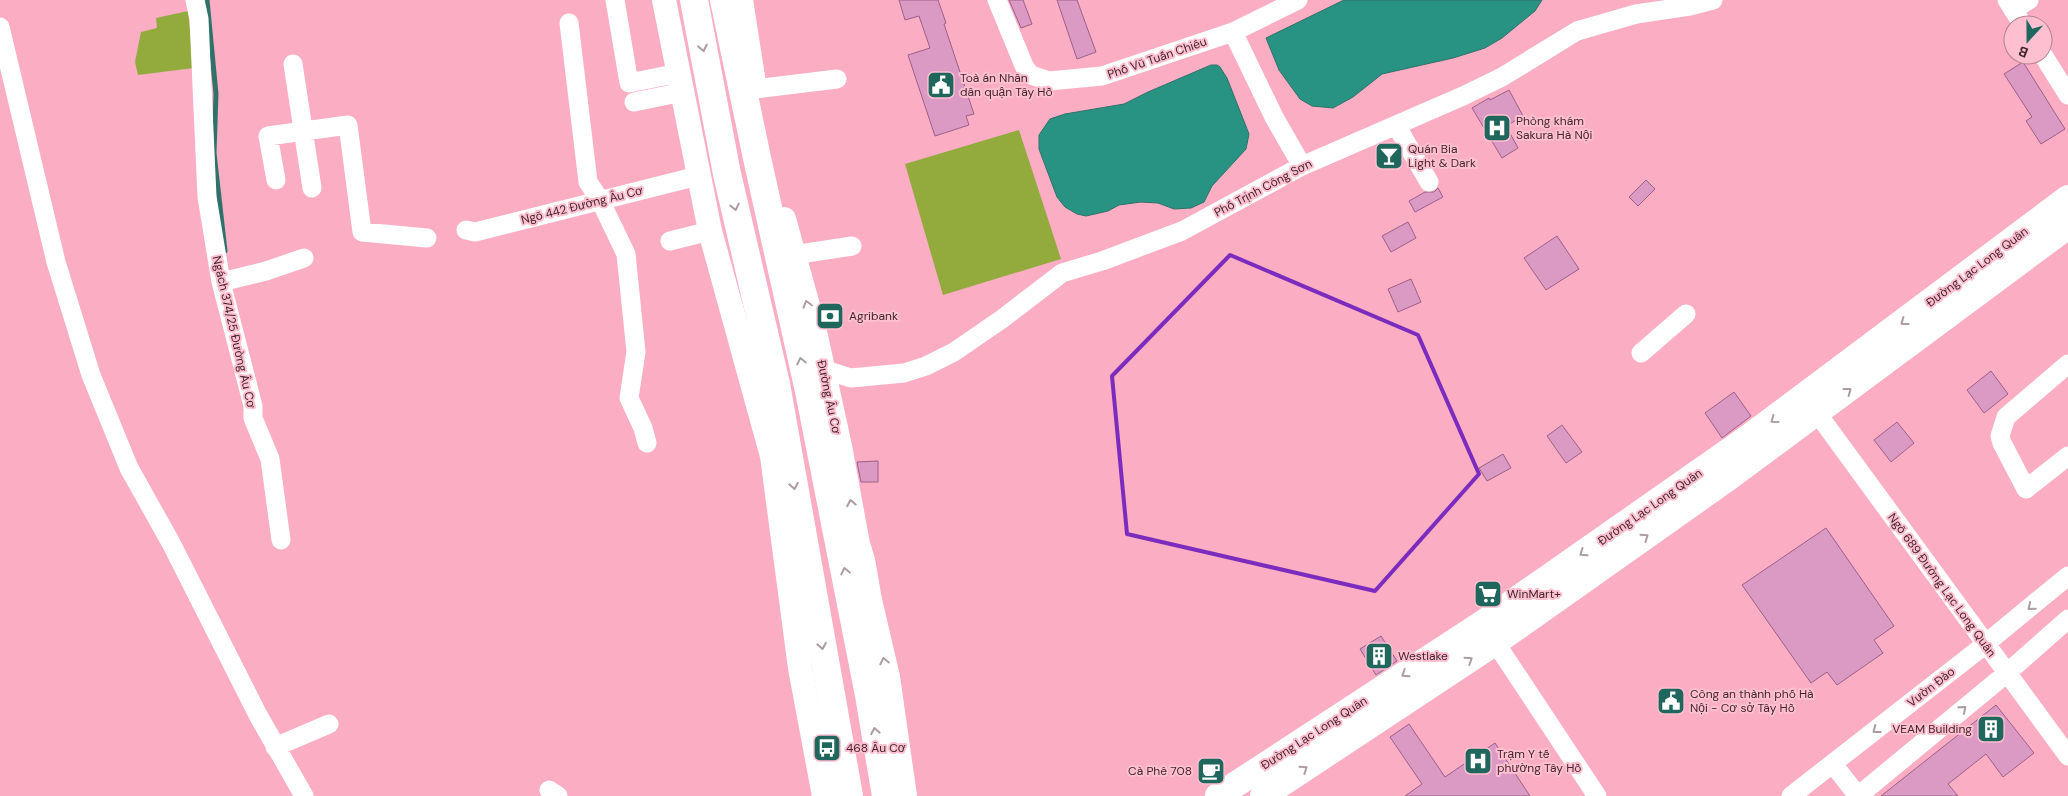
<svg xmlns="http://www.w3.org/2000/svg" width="2068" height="796" viewBox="0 0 2068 796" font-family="'DM Sans',sans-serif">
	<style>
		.green { fill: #93ab3d }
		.water { fill: #289383; stroke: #30726a }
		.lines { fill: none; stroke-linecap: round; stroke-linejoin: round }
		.stream { stroke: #30726a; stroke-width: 5 }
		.building { fill: #db9ac4; stroke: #9d6088 }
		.minor { stroke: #fff; stroke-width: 19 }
		.tertiary { stroke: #fff; stroke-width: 24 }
		.secondary { stroke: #fff; stroke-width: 26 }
		.primary { stroke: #fff; stroke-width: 28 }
		.oneway { stroke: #ab9da2 }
		.marked { fill: none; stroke: #7b2cbf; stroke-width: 4; stroke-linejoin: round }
		.labels { text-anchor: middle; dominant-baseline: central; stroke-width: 4; stroke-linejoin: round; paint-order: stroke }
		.street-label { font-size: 12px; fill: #442630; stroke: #febfd0 }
		.poi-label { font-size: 12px; fill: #442630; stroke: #febfd0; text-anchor: start }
	</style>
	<rect width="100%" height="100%" fill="#faadc3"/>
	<!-- green -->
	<path class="green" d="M188 11 194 68 138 75 135 62 141 32 157 28 156 18Z
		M1019 130 1061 259 943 295 905 164Z"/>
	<!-- water -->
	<path class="water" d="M1344 0H1542L1535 11 1502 38 1485 48 1453 58 1382 74 1353 97 1333 108 1312 106 1300 99 1279 70 1266 38Z
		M1211 65H1217L1220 67 1227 78 1249 134 1246 149 1212 186 1204 202 1191 208 1174 209 1158 203 1141 202 1119 205 1108 211 1086 216 1077 214 1065 207 1057 197 1039 149V135L1050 119 1065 114 1124 104 1148 92Z"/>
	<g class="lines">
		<!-- stream -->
		<path class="stream" d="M207 0 216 94 214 153 225 251"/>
	</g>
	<!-- building -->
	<path class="building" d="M899 0H938L946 23 944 24 974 114 966 116 969 125 935 136 908 55 930 48 919 16 905 20Z
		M1009 0H1023L1032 24 1021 28Z
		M1057 0H1077L1096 52 1077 59Z
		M2023 62 2065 129 2041 144 2026 121 2032 117 2004 74Z
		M1509 90 1523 116 1506 126 1518 148 1502 158 1472 108 1489 98 1490 100Z
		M1646 180 1655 189 1638 206 1629 197Z
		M1438 188 1443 197 1415 212 1409 201 1425 192H1434Z
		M1408 222 1416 238 1391 252 1382 236Z
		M1557 236 1579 269 1546 290 1524 258Z
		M1411 279 1421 302 1398 312 1388 289Z
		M1991 371 2008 394 1984 413 1967 390Z
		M1734 392 1751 416 1722 438 1705 413Z
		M1897 422 1914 443 1891 462 1874 440Z
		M1562 425 1582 452 1566 463 1547 436Z
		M1503 454 1511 468 1487 481 1479 468Z
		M878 461V482H861L857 462Z
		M1826 528 1894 626 1874 640 1883 653 1837 685 1827 672 1811 683 1742 585Z
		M1381 636 1397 661 1376 675 1360 649Z
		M1996 705 2034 753 2003 777 1986 754 1948 784 1958 796H1881Z
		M1409 724 1445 777 1495 743 1530 796H1405L1422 784 1390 737Z"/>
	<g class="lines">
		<!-- minor -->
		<path class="minor" d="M195 0 199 19 207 197 221 282 253 406V418L270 459 281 540
			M615 0 629 83 679 73
			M997 0 1025 68 1031 75 1049 81 1102 76 1233 32 1298 0
			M2007 0 2023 25
			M2013 10 2029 0
			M569 23 588 182 600 200 626 254 636 352 629 398 643 428 647 443
			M0 27 56 262 91 375 129 468 171 543 258 715 304 796
			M1233 32 1274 117 1302 166
			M2043 55 2068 95
			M293 64 312 188
			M755 89 837 79
			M634 102 683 92
			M1396 125 1429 182
			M276 180 268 136 348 125 362 232 427 238
			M466 230 475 232 698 176
			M670 241 710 231
			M793 255 852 246
			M221 282 266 271 304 258
			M1641 353 1686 314
			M2068 364 2006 417 2000 436 2002 443 2026 489 2068 456
			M822 369 851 378 904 373 926 366 954 352 1002 319 1062 273 1102 261 1182 231 1302 166 1463 96 1502 77 1577 31 1636 14 1690 6 1713 0
			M1817 413 2068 756
			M1489 633 1597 796
			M275 747 329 724
			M1833 764 1858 796
			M549 790 558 796
			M1791 796 1973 654 2068 576
			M1858 796 2007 673 2068 619"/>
		<!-- tertiary -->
		<path class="tertiary" d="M664 0 710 231 772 456 800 668 824 796
			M741 0 754 83
			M784 219 814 327 840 446 858 544 863 560 870 600 888 677 905 796"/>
		<!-- secondary -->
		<path class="secondary" d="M1218 796 1483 623 1749 437 2068 198
			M1263 796 1496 642 1724 481 2068 226"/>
		<!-- primary -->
		<path class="primary" d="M694 0 727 174 776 384 849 796
			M724 0 757 158 809 391 869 695 886 796"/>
	</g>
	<!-- one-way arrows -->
	<defs><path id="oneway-chevron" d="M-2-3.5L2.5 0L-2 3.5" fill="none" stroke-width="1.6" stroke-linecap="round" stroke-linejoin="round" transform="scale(1.25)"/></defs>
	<g class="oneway">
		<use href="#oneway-chevron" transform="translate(703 48) rotate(79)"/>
		<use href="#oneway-chevron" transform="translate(735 207) rotate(78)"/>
		<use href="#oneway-chevron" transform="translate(807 304) rotate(-106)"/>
		<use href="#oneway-chevron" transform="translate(1904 322) rotate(143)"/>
		<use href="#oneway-chevron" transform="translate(801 361) rotate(-102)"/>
		<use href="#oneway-chevron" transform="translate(1848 391) rotate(-37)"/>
		<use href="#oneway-chevron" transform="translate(1774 420) rotate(144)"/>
		<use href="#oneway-chevron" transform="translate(794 486) rotate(80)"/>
		<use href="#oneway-chevron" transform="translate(851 503) rotate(-101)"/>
		<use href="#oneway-chevron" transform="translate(1645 537) rotate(-35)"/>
		<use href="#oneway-chevron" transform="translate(1583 553) rotate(145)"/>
		<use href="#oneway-chevron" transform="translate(845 571) rotate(-102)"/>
		<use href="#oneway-chevron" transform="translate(2031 607) rotate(140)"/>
		<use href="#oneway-chevron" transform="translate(822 646) rotate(80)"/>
		<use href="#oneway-chevron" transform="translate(1469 660) rotate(-33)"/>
		<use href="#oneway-chevron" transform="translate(884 661) rotate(-103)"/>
		<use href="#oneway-chevron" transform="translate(1405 674) rotate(147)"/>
		<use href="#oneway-chevron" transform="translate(1963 709) rotate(-40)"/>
		<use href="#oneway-chevron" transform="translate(1876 730) rotate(142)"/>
		<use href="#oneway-chevron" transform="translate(875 731) rotate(-100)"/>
		<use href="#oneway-chevron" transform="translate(1304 769) rotate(-34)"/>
	</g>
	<!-- marked area -->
	<path class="marked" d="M1230 255 1418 335 1479 474 1375 591 1127 534 1112 376Z"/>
	<!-- icons -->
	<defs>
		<symbol id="civic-square" viewBox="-11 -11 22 22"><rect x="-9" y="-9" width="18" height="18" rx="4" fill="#1f675c" stroke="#febfd0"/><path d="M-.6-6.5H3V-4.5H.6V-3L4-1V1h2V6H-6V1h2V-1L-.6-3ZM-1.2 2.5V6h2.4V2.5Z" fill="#fff"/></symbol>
		<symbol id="hospital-square" viewBox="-11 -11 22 22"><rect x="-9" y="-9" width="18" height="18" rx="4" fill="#1f675c" stroke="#febfd0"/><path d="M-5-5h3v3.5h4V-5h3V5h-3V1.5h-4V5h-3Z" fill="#fff"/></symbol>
		<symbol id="bar-square" viewBox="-11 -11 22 22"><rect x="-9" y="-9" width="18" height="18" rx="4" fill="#1f675c" stroke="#febfd0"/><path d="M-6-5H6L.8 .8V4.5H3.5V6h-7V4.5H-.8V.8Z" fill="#fff"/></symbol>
		<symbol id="bank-square" viewBox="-11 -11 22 22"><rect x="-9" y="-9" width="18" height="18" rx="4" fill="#1f675c" stroke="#febfd0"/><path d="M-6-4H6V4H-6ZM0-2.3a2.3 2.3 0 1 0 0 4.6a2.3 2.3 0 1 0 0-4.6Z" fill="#fff"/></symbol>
		<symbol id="supermarket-square" viewBox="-11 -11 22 22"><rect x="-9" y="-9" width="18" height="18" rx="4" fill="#1f675c" stroke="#febfd0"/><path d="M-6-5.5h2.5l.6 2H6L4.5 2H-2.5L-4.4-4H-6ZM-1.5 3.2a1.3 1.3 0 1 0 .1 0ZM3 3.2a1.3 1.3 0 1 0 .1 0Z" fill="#fff"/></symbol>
		<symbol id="building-square" viewBox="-11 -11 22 22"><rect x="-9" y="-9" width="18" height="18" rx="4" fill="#1f675c" stroke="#febfd0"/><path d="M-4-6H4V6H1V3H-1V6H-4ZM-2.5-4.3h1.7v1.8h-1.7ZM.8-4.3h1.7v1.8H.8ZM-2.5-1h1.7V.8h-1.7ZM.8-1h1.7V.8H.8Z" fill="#fff"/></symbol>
		<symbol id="bus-square" viewBox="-11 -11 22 22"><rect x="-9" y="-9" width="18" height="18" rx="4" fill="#1f675c" stroke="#febfd0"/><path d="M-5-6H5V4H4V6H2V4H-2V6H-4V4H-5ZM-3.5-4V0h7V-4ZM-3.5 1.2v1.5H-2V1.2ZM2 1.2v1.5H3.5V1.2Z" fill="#fff"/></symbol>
		<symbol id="cafe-square" viewBox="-11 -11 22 22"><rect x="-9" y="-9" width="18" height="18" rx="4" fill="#1f675c" stroke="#febfd0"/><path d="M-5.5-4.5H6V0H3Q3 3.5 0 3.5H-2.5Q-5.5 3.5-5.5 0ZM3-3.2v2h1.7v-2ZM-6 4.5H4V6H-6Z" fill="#fff"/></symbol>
	</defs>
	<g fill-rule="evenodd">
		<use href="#civic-square" x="925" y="69" width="32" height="32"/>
		<use href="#hospital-square" x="1481" y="112" width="32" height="32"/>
		<use href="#bar-square" x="1373" y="140" width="32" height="32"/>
		<use href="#bank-square" x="814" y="300" width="32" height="32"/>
		<use href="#supermarket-square" x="1472" y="578" width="32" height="32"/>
		<use href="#building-square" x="1363" y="640" width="32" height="32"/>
		<use href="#civic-square" x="1655" y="685" width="32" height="32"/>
		<use href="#building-square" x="1975" y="713" width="32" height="32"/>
		<use href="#bus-square" x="811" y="732" width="32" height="32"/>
		<use href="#hospital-square" x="1462" y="745" width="32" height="32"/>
		<use href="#cafe-square" x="1195" y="755" width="32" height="32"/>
	</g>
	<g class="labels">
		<!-- street labels -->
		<g class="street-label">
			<text transform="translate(1157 58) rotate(-19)">Phố Vũ Tuấn Chiêu</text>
			<text transform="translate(1263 188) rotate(-28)">Phố Trịnh Công Sơn</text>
			<text transform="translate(582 205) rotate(-14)">Ngõ 442 Đường Âu Cơ</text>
			<text transform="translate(1977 267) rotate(-37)">Đường Lạc Long Quân</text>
			<text transform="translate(234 332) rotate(77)">Ngách 374/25 Đường Âu Cơ</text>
			<text transform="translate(829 397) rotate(78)">Đường Âu Cơ</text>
			<text transform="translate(1650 507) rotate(-35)">Đường Lạc Long Quân</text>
			<text transform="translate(1942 585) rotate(54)">Ngõ 689 Đường Lạc Long Quân</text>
			<text transform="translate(1931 687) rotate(-38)">Vườn Đào</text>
			<text transform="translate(1314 733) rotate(-33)">Đường Lạc Long Quân</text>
		</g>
		<!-- poi labels -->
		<g class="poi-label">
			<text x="960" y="78">Toà án Nhân<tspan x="960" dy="14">dân quận Tây Hồ</tspan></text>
			<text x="1516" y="121">Phòng khám<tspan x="1516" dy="14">Sakura Hà Nội</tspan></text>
			<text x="1408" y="149">Quán Bia<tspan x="1408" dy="14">Light &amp; Dark</tspan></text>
			<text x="849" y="316">Agribank</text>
			<text x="1507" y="594">WinMart+</text>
			<text x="1398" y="656">Westlake</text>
			<text x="1690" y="694">Công an thành phố Hà<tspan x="1690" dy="14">Nội - Cơ sở Tây Hồ</tspan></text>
			<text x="1972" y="729" text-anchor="end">VEAM Building</text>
			<text x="846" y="748">468 Âu Cơ</text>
			<text x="1497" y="754">Trạm Y tế<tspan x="1497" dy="14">phường Tây Hồ</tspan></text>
			<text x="1192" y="771" text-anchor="end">Cà Phê 708</text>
		</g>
	</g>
	<!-- north arrow -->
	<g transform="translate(2028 40) rotate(201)"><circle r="24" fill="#febfd0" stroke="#b48290"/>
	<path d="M0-4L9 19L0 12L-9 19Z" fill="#1f675c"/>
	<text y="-8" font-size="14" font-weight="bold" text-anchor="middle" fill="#442630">B</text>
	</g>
</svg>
